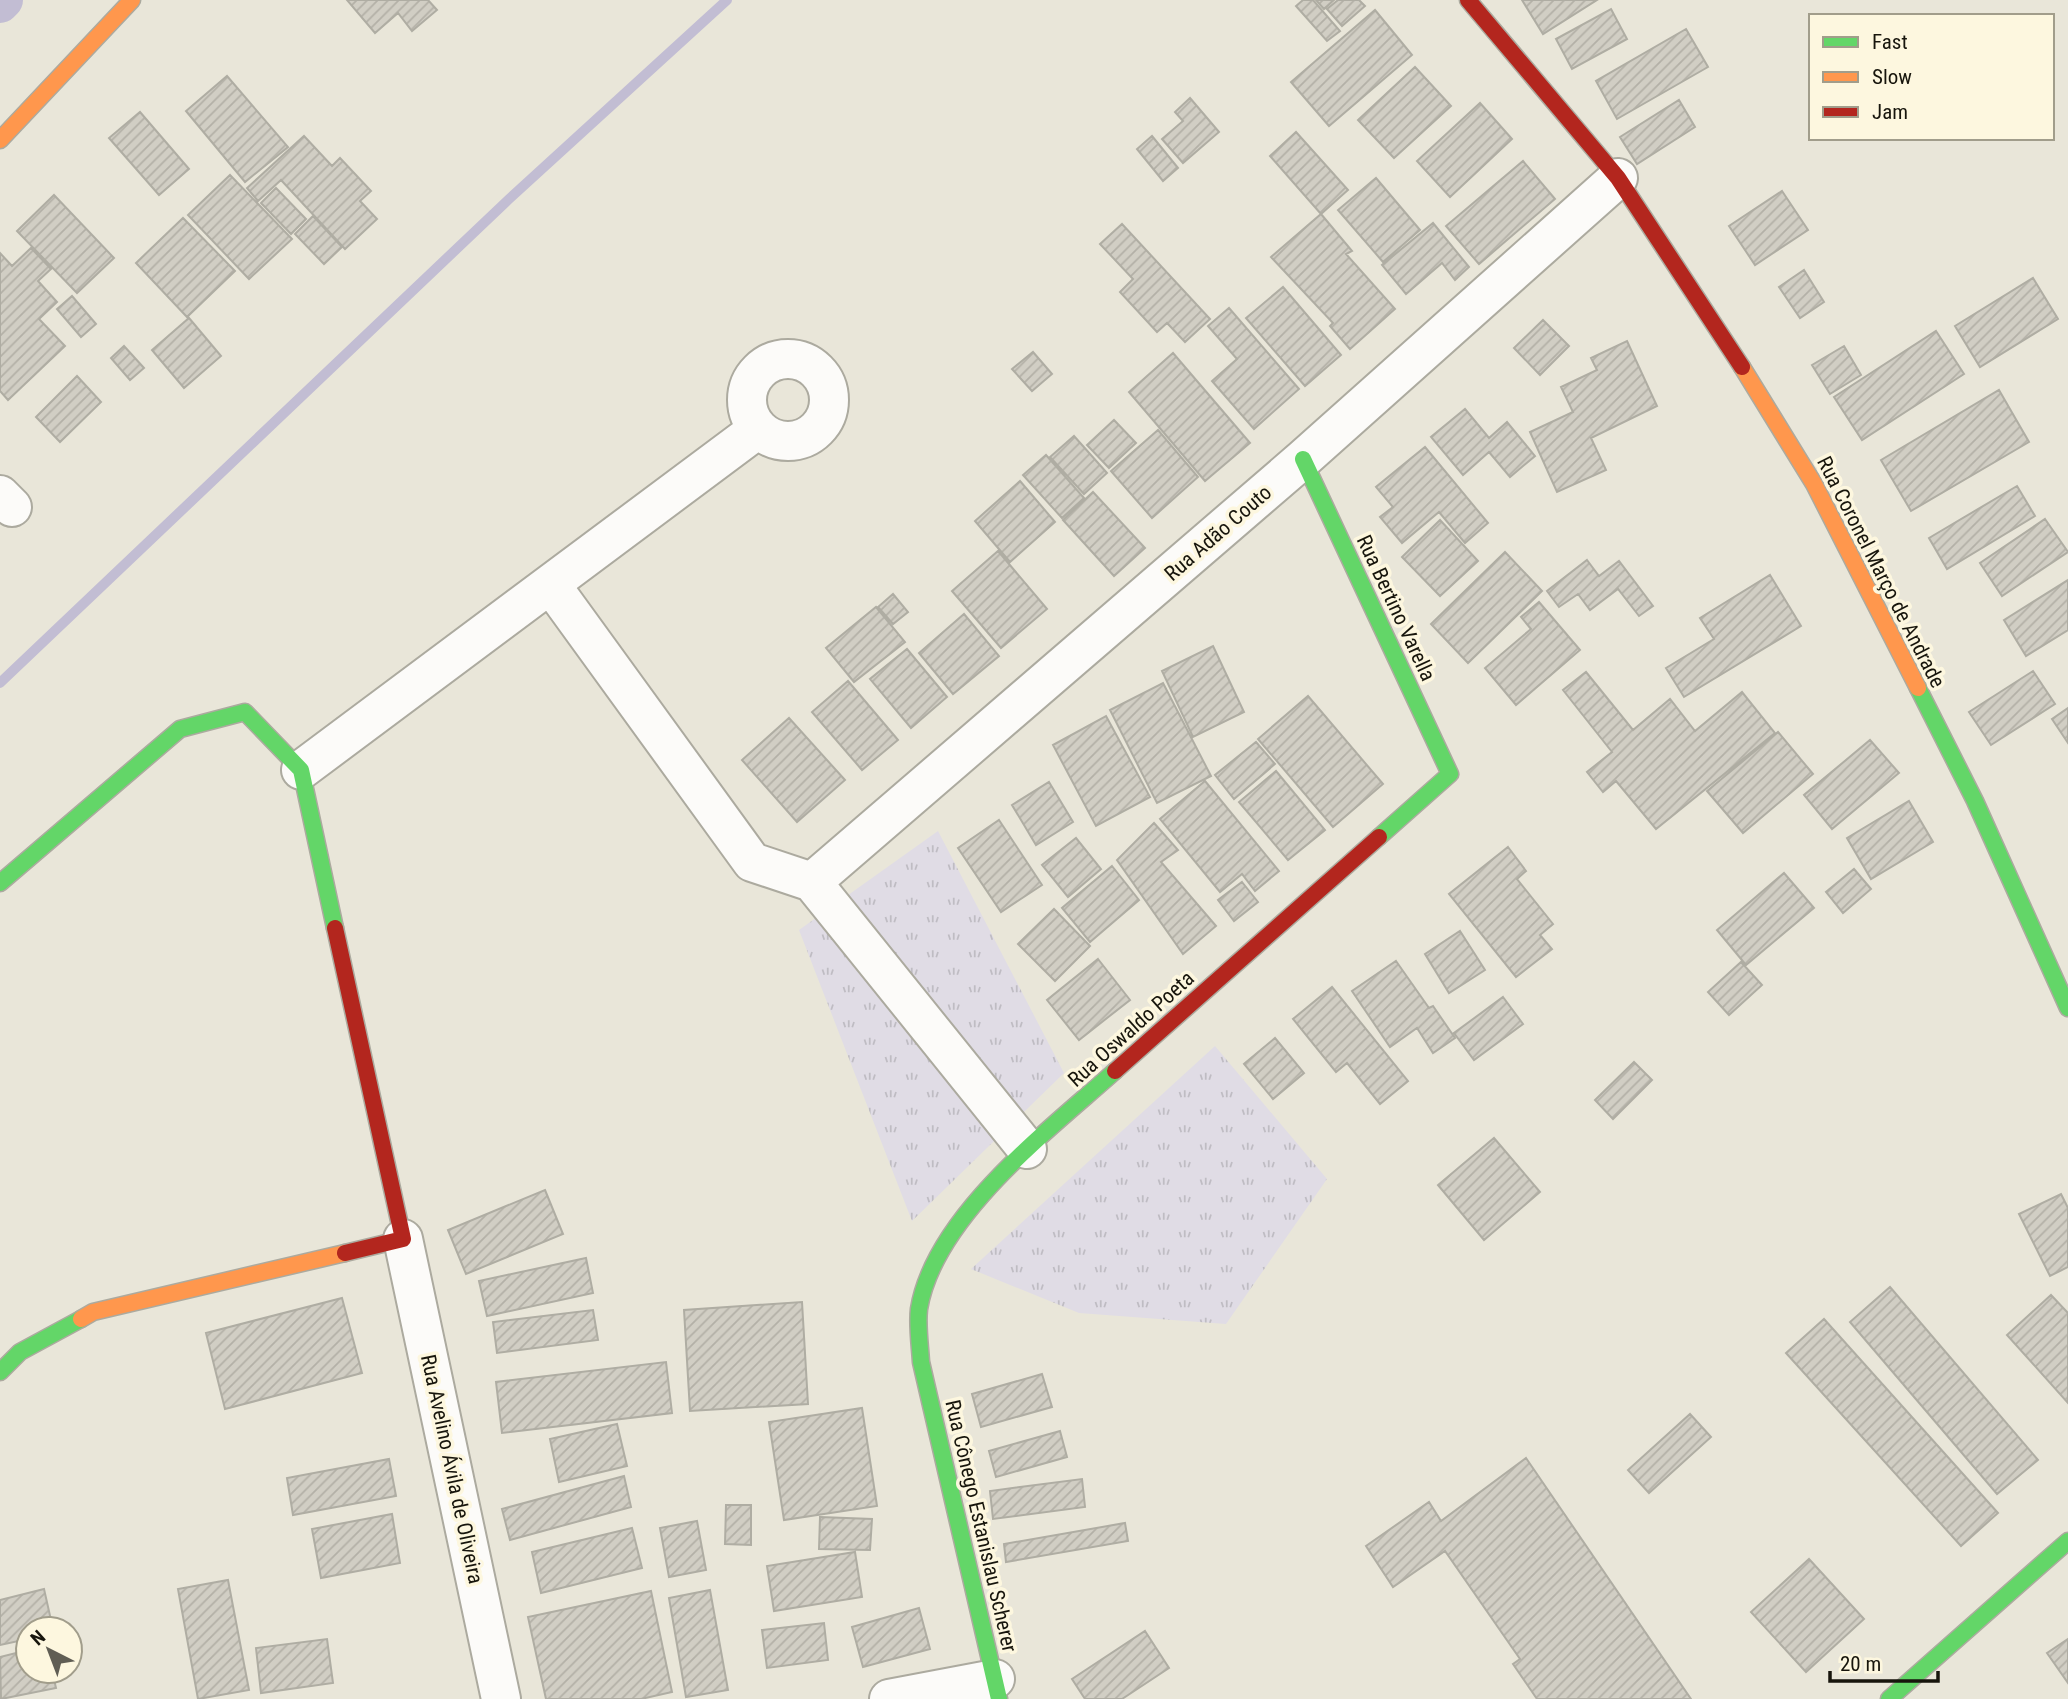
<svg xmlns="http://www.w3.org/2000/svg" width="2068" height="1699" viewBox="0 0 2068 1699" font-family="'Roboto Condensed',sans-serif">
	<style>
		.park { fill: url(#park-tufts) }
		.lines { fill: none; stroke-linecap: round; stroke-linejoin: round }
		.stream { stroke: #c2bdd3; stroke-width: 10 }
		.canal { stroke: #c2bdd3; stroke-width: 38 }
		.building { fill: url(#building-hatch); stroke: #afada3; stroke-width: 2 }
		.street-casing { stroke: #acaa9f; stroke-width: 42 }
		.fast-casing { stroke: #acaa9f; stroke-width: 19 }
		.slow-casing { stroke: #acaa9f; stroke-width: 19 }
		.jam-casing { stroke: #acaa9f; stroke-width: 19 }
		.street { stroke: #fcfbf9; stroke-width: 38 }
		.fast { stroke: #63d668; stroke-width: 16 }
		.slow { stroke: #ff974d; stroke-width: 16 }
		.jam { stroke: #b3261e; stroke-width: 16 }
		.labels { text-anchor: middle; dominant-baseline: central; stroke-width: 7; stroke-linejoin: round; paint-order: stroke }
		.street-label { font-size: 21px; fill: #17150c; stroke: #fdf7df }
	</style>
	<defs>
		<pattern id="park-tufts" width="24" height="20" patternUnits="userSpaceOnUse" patternTransform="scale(1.75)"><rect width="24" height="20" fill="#e0dce5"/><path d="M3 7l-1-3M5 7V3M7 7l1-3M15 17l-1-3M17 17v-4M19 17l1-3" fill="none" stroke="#bfbcc3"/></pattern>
		<pattern id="building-hatch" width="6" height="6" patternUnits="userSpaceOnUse" patternTransform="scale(1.75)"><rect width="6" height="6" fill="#d1cec4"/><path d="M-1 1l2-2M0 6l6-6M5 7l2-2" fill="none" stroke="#b3b0a7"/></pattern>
	</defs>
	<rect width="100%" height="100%" fill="#e9e6d9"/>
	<!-- park -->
	<path class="park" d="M938 831 1064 1073 912 1221 799 930Z
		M1215 1046 1327 1179 1226 1324 1079 1313 971 1269Z"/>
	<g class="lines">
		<!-- stream -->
		<path class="stream" d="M0 683 508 200 727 0"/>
		<!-- canal -->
		<path class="canal" d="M0 4 4 0"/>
	</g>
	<!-- building -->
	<path class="building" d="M347 0H428L437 10 412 31 398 13 375 33Z
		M1303 0H1313L1340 31 1327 41 1296 6Z
		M1316 0H1334L1324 9Z
		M1338 0H1359L1365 6 1342 26 1327 9Z
		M1522 0H1597L1543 34Z
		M1611 9 1627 39 1572 69 1556 39Z
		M1375 10 1412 55 1329 126 1291 82Z
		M1686 29 1708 67 1617 119 1596 81Z
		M1415 67 1451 106 1394 158 1358 120Z
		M227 76 288 147 245 182 186 111Z
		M1190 98 1219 132 1183 163 1162 139 1183 121 1175 112Z
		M1679 100 1695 127 1637 164 1620 137Z
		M1480 103 1512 139 1450 197 1417 161Z
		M140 112 189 169 159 195 109 138Z
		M1296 132 1348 190 1321 214 1270 156Z
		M304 136 332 166 340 158 371 191 360 201 377 219 345 249 281 180 258 201 247 188Z
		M1152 136 1178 168 1163 181 1137 149Z
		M1523 161 1555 199 1479 264 1446 226Z
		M230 175 292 239 249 279 188 215Z
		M1376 178 1420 230 1383 262 1338 210Z
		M276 188 306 219 291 234 261 203Z
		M1782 191 1808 230 1755 265 1729 226Z
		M54 195 114 258 77 293 17 231Z
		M1321 214 1352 251 1346 254 1395 309 1350 349 1330 326 1333 323 1271 257Z
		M313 216 342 247 324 264 295 234Z
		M183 218 235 271 187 317 136 263Z
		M1433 223 1469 267 1455 280 1442 263 1406 294 1382 265Z
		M1122 224 1210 319 1185 342 1167 323 1157 332 1120 292 1133 279 1100 244Z
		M31 248 51 269 38 281 57 302 39 319 65 346 8 400 0 391V253L12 266Z
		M1804 270 1824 302 1800 318 1779 287Z
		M2033 278 2058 319 1980 367 1955 326Z
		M1283 287 1341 355 1305 386 1246 318Z
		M72 296 96 324 81 337 57 309Z
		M1229 308 1299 389 1254 429 1212 381 1237 359 1208 326Z
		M189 318 221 356 184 388 152 350Z
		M1543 320 1569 346 1540 375 1514 348Z
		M1936 331 1964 374 1862 440 1834 397Z
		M1627 341 1657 406 1591 438 1606 470 1557 492 1530 432 1573 412 1561 387 1597 370 1591 358Z
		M124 346 144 368 130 380 111 358Z
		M1844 346 1861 375 1830 394 1812 365Z
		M1033 352 1052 374 1032 391 1012 369Z
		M1173 353 1250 443 1205 481 1129 392Z
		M77 376 101 402 60 442 36 417Z
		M1999 390 2029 442 1911 511 1881 460Z
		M1465 409 1489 438 1507 422 1535 456 1510 477 1489 452 1463 475 1431 437Z
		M1114 420 1136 443 1109 468 1087 445Z
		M1158 430 1198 477 1152 518 1111 471Z
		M1074 436 1107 473 1084 494 1050 457Z
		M1425 447 1488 523 1465 543 1439 512 1402 543 1380 517 1393 507 1376 487Z
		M1046 455 1084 498 1062 518 1023 475Z
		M1020 481 1055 522 1010 562 975 521Z
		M2017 486 2035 516 1947 569 1929 538Z
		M1093 492 1145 548 1114 576 1063 520Z
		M2045 519 2068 552 2002 596 1980 563Z
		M1440 520 1478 561 1440 596 1402 557Z
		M998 551 1047 609 1001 648 952 591Z
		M1505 552 1542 591 1468 663 1431 624Z
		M1587 560 1599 576 1619 561 1653 606 1639 616 1618 589 1590 610 1578 594 1559 607 1547 591Z
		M1770 575 1801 626 1684 697 1666 668 1714 639 1700 618Z
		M2068 580V630L2026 656 2004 620Z
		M893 594 908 612 893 624 878 607Z
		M1539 602 1580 650 1516 705 1485 668 1531 629 1521 617Z
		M876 607 905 642 854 682 826 648Z
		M964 614 999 656 953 694 919 653Z
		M1213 646 1244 712 1193 737 1162 671Z
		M907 649 947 697 911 728 870 679Z
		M2033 671 2055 704 1991 745 1969 712Z
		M1586 672 1633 730 1670 699 1695 731 1742 692 1775 733 1656 829 1616 781 1603 792 1587 772 1612 752 1563 690Z
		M848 681 898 740 862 770 812 712Z
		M1163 683 1211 776 1157 803 1110 710Z
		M1308 696 1383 784 1333 827 1258 739Z
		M2068 708V743L2052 719Z
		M1106 716 1150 797 1096 826 1053 745Z
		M789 718 845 780 797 822 742 760Z
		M1778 732 1813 774 1743 833 1707 791Z
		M1870 740 1899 773 1832 829 1804 795Z
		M1256 742 1275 764 1234 799 1215 775Z
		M1276 771 1325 830 1288 860 1239 802Z
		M1205 781 1279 871 1255 891 1242 874 1220 892 1160 819Z
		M1049 782 1073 822 1036 845 1012 805Z
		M1909 801 1933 842 1871 879 1847 838Z
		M999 820 1042 885 1001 912 958 848Z
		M1154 823 1178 850 1161 862 1216 926 1183 954 1117 860Z
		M1076 838 1101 869 1068 897 1042 865Z
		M1508 847 1526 871 1517 879 1553 924 1540 935 1552 949 1516 977 1449 894Z
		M1112 866 1139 900 1090 942 1062 908Z
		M1854 869 1871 889 1843 913 1826 892Z
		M1784 873 1814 908 1746 965 1717 930Z
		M1242 882 1258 902 1234 921 1218 900Z
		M1054 909 1090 946 1055 981 1018 944Z
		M1460 931 1485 970 1449 993 1425 954Z
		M1098 959 1130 1000 1079 1040 1047 1000Z
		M1396 961 1429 1008 1433 1006 1455 1038 1433 1053 1417 1028 1390 1047 1352 991Z
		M1741 962 1762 985 1729 1015 1708 992Z
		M1332 987 1408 1081 1380 1104 1347 1063 1336 1072 1293 1019Z
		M1503 997 1523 1024 1474 1060 1454 1033Z
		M1275 1038 1304 1073 1273 1099 1244 1064Z
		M1634 1062 1652 1080 1613 1119 1595 1100Z
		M1494 1138 1540 1192 1484 1240 1438 1185Z
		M545 1190 563 1234 466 1274 448 1230Z
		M2061 1194 2068 1208V1267L2050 1276 2019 1214Z
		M586 1258 593 1293 487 1316 479 1281Z
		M1890 1287 2038 1460 1997 1494 1850 1322Z
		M2051 1295 2068 1313V1403L2007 1335Z
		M342 1298 362 1373 225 1409 206 1333Z
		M802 1302 808 1404 690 1411 684 1310Z
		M593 1310 598 1340 497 1353 493 1322Z
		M1824 1319 1998 1513 1961 1546 1786 1353Z
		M666 1362 672 1413 502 1433 496 1382Z
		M1042 1374 1052 1407 981 1427 972 1394Z
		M862 1408 877 1506 784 1520 769 1422Z
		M1690 1414 1711 1437 1649 1493 1628 1470Z
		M617 1424 627 1466 559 1482 550 1439Z
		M1060 1431 1067 1457 996 1477 989 1451Z
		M1526 1458 1691 1699H1537L1513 1664 1520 1659 1445 1551 1393 1587 1366 1546 1429 1502 1441 1521Z
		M389 1459 396 1496 293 1515 287 1478Z
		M624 1476 631 1507 510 1540 502 1509Z
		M1082 1479 1085 1507 993 1519 990 1491Z
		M726 1505H751V1545L725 1544Z
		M392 1514 400 1563 321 1578 312 1529Z
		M820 1517 872 1519 870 1550 819 1549Z
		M697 1521 706 1570 669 1577 660 1528Z
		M1125 1523 1128 1541 1006 1562 1004 1544Z
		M632 1528 642 1568 541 1593 532 1552Z
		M855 1552 862 1597 774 1611 767 1566Z
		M1809 1559 1864 1619 1806 1672 1751 1612Z
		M228 1580 249 1690 198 1699 178 1589Z
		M44 1589 53 1629H28V1639L0 1645V1600Z
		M710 1590 728 1690 686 1697 669 1598Z
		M651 1591 672 1692 641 1699H546L528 1617Z
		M919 1608 930 1649 863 1667 852 1627Z
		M824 1623 828 1660 767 1668 762 1630Z
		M1145 1631 1169 1668 1122 1699H1085L1072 1679Z
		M327 1639 333 1683 261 1693 256 1648Z
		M2068 1639V1683L2047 1653Z
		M28 1650V1671H52L56 1688 1 1699 0 1657Z"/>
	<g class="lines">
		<defs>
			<path id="street" d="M747 400a41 41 0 1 1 82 0a41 41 0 1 1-82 0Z
				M0 495 12 507
				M551 585 752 862 812 882 1027 1149
				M301 770 758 429
				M812 882 1303 459 1618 178
				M403 1239 501 1699
				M889 1699 995 1679"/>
			<path id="fast" d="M1303 459 1450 774 1379 837
				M1918 688 1975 801 2068 1008
				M0 883 180 729 245 712 301 770 335 928
				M0 1372 20 1352 81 1319
				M999 1699 921 1362C920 1345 917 1325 919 1309 934 1217 1049 1130 1115 1071
				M1889 1699 2068 1541"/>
			<path id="slow" d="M0 140 132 0
				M1742 367 1814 484 1918 688
				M81 1319 93 1312 345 1253"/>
			<path id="jam" d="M1468 0 1618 178 1742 367
				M335 928 403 1239 345 1253
				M1115 1071 1379 837"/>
		</defs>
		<!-- street casing -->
		<use href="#street" class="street-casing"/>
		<!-- fast casing -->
		<use href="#fast" class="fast-casing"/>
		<!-- slow casing -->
		<use href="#slow" class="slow-casing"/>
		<!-- jam casing -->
		<use href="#jam" class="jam-casing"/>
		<!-- street -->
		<use href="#street" class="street"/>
		<!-- fast -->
		<use href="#fast" class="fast"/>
		<!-- slow -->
		<use href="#slow" class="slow"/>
		<!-- jam -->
		<use href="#jam" class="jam"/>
	</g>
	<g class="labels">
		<!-- street labels -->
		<g class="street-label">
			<text transform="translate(1218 533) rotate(-41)">Rua Adão Couto</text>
			<text transform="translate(1881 572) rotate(63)">Rua Coronel Março de Andrade</text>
			<text transform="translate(1396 608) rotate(65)">Rua Bertino Varella</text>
			<text transform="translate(1131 1029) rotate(-42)">Rua Oswaldo Poeta</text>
			<text transform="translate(452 1469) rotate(78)">Rua Avelino Ávila de Oliveira</text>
			<text transform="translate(981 1526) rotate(77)">Rua Cônego Estanislau Scherer</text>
		</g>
	</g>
	<!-- legend -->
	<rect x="1809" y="14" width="245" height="126" fill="#fdf7df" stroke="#a19d8b" stroke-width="2"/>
	<rect x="1823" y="37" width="35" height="10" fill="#63d668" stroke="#a19d8b" stroke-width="2"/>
	<text x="1872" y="49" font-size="21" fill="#17150c">Fast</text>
	<rect x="1823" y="72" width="35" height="10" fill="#ff974d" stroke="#a19d8b" stroke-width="2"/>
	<text x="1872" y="84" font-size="21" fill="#17150c">Slow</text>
	<rect x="1823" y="107" width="35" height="10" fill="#b3261e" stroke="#a19d8b" stroke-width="2"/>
	<text x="1872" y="119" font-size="21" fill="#17150c">Jam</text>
	<!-- north arrow -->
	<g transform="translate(49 1650) rotate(318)"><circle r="33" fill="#fdf7df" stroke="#a19d8b" stroke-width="2"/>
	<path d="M0-5L12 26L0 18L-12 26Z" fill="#605e54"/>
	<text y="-10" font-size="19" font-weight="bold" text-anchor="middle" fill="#17150c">N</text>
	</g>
	<!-- scale -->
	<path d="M1830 1671v10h108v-10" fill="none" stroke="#17150c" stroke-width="3.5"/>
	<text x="1840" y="1671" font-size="21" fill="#17150c" stroke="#fdf7df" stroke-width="5" paint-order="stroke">20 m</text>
</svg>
